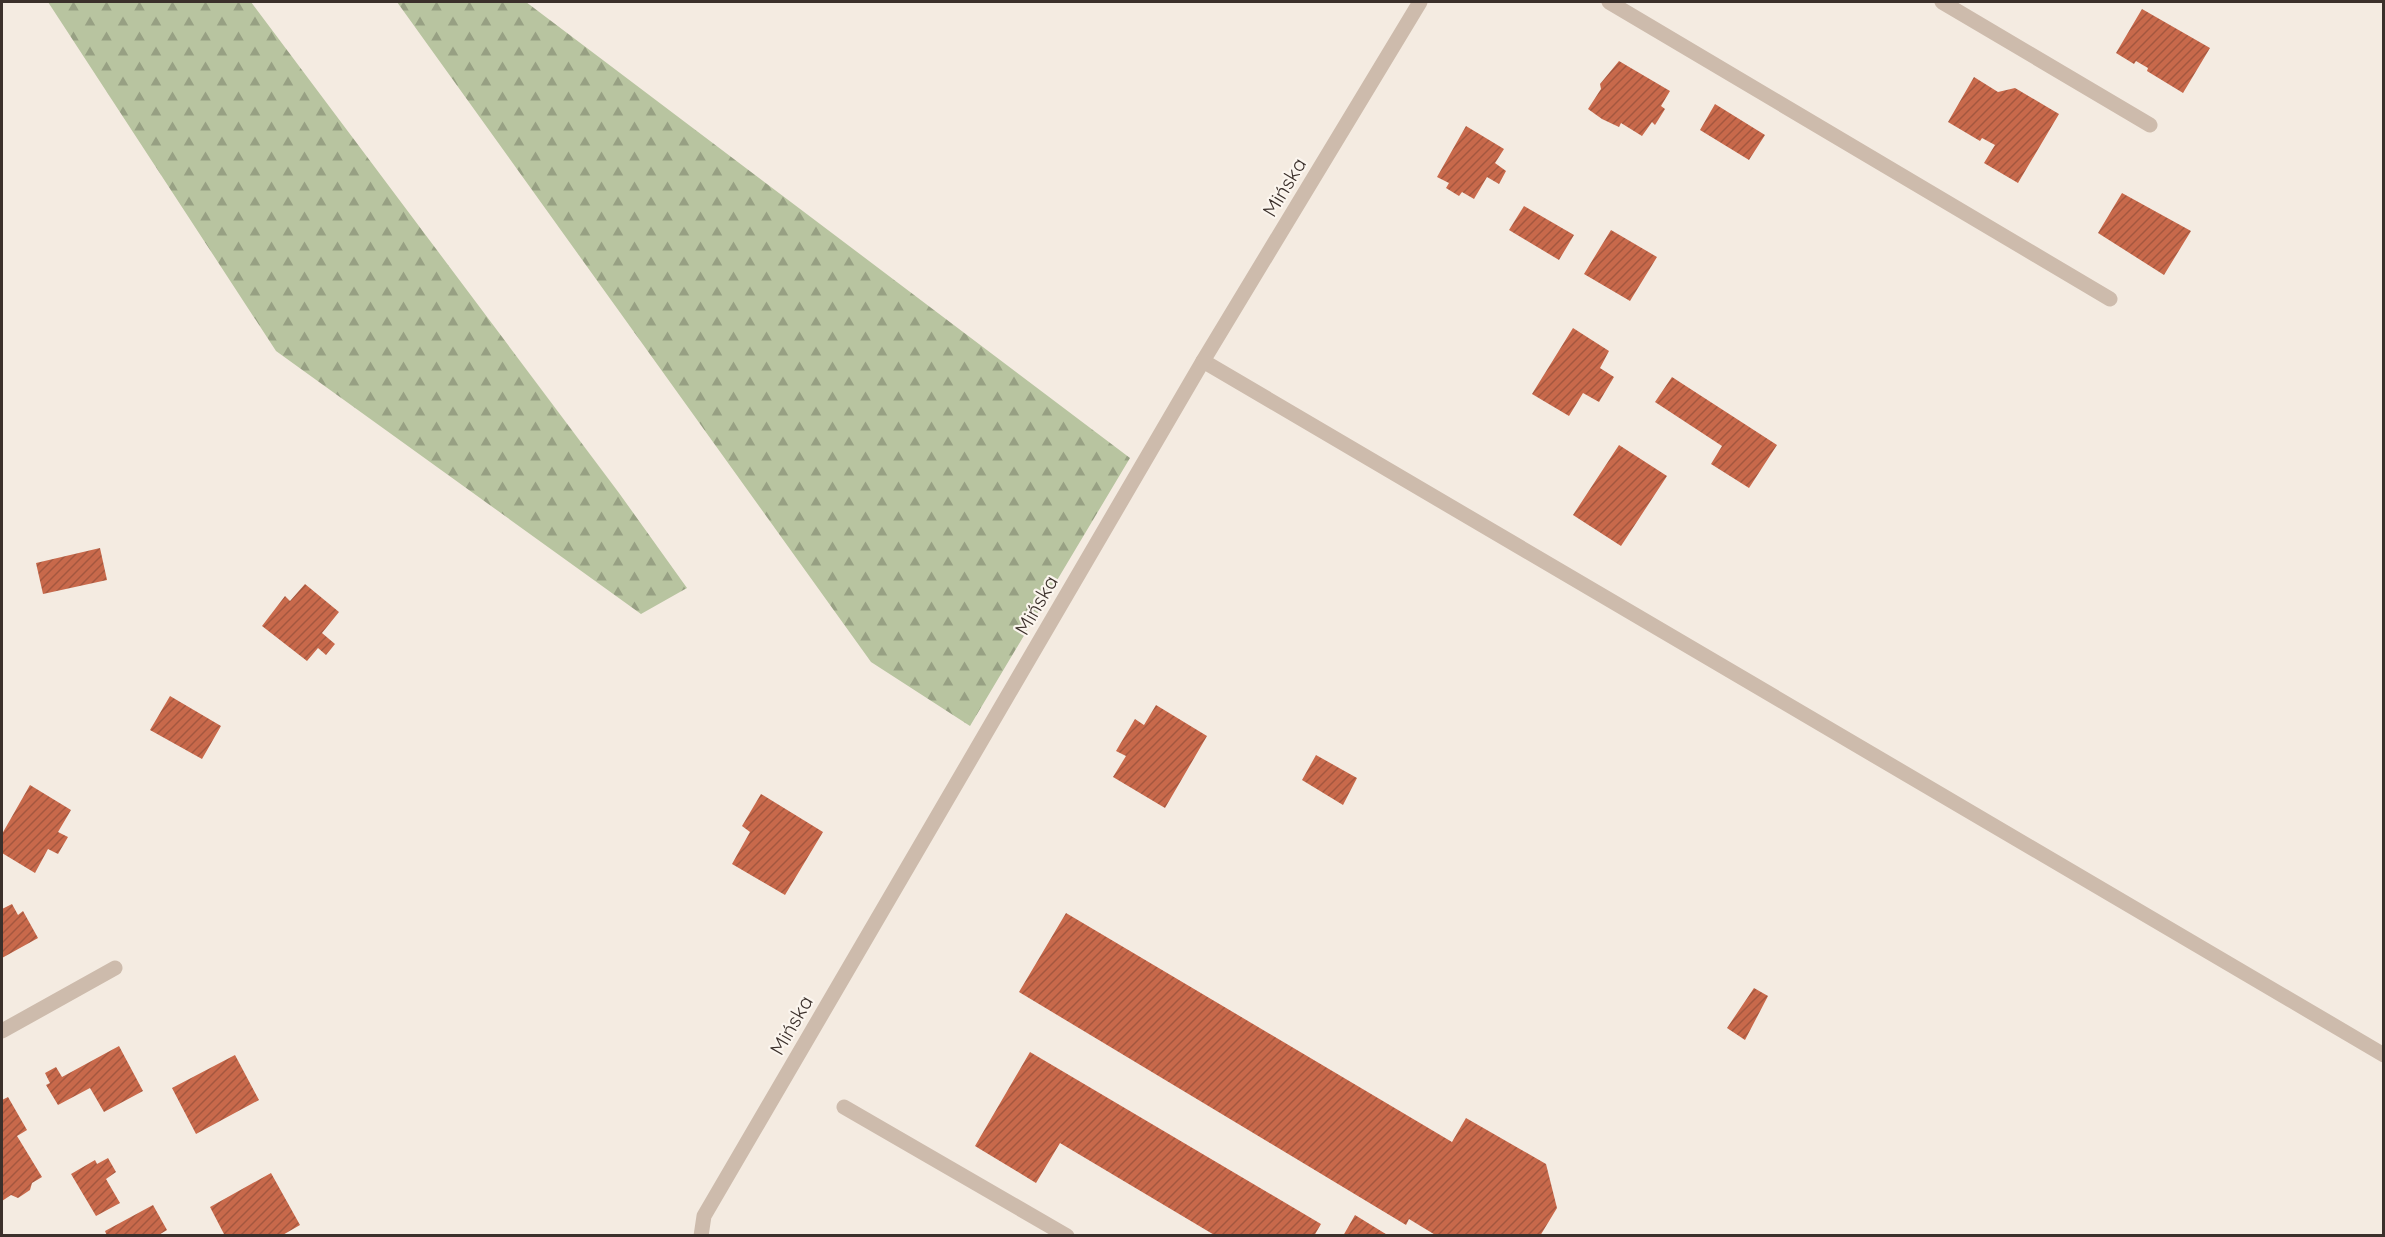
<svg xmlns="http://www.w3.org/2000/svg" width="2385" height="1237" viewBox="0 0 2385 1237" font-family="Quicksand,sans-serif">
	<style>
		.forest { fill: url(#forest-firs) }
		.building { fill: url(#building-hatch) }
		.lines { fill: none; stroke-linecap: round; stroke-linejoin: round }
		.service { stroke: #cdbbac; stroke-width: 15 }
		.minor { stroke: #cdbbac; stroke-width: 15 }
		.labels { text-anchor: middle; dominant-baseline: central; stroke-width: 4.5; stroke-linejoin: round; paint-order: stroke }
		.street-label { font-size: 20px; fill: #3b302b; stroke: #fbf5ee }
	</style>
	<defs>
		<pattern id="forest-firs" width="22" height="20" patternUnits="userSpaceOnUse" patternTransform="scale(1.5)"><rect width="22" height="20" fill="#b8c4a0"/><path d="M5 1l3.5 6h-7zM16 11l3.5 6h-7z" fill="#97a083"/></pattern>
		<pattern id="building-hatch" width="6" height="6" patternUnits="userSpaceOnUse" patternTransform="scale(1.5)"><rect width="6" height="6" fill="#c8694b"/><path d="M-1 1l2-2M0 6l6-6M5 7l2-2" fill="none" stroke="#a4573f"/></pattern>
	</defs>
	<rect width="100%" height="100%" fill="#f4ebe1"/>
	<!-- forest -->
	<path class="forest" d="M48 2H251L619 493 687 588 641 614 276 351Z
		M397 2H526L1130 458 970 726 871 662Z"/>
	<!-- building -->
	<path class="building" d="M2142 9 2210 48 2183 93 2147 71 2148 68 2136 61 2134 64 2116 53Z
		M1619 61 1670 91 1661 106 1665 109 1655 125 1652 122 1642 136 1621 123 1619 127 1602 119 1588 109 1601 89 1600 84Z
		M1974 77 1998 92 2015 88 2059 114 2018 183 1984 163 1995 145 1982 138 1980 141 1948 122Z
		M1715 104 1765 135 1749 160 1700 130Z
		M1466 126 1504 149 1495 163 1506 171 1499 184 1487 177 1474 199 1462 192 1459 196 1446 188 1449 183 1437 177Z
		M2122 193 2191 231 2164 275 2098 233Z
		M1524 206 1574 235 1559 260 1509 230Z
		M1611 230 1657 257 1630 301 1584 274Z
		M1573 328 1609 351 1600 368 1614 377 1599 402 1583 393 1569 416 1532 394Z
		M1672 377 1777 445 1749 488 1711 464 1722 446 1655 402Z
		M1619 445 1667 476 1621 546 1573 515Z
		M100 548 107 580 43 594 36 563Z
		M305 584 339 612 322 633 335 644 326 655 318 648 307 661 262 626 285 596 290 601Z
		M170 696 221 726 202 759 150 730Z
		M1156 705 1207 736 1165 808 1113 777 1126 756 1116 751 1135 719 1144 725Z
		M1316 755 1357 778 1343 805 1302 780Z
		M30 785 71 810 58 832 68 837 58 854 48 849 35 873 2 853V834Z
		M761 794 823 832 785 895 732 864 750 832 742 826Z
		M12 904 18 915 23 911 38 938 2 958V909Z
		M1066 913 1452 1142 1466 1118 1546 1164 1557 1208 1540 1236H1437L1409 1219 1406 1225 1019 992Z
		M1754 988 1768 996 1745 1040 1727 1028Z
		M119 1046 143 1091 104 1112 90 1088 58 1105 46 1085 50 1083 45 1073 56 1067 62 1077Z
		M1030 1052 1321 1224 1314 1236H1216L1060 1143 1036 1183 975 1146Z
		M235 1055 259 1100 196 1134 172 1088Z
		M8 1097 27 1130 17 1136 42 1177 32 1183 30 1190 18 1198 11 1195 2 1201V1100Z
		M108 1158 116 1172 106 1179 120 1203 96 1216 71 1174 95 1160 97 1164Z
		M271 1173 300 1225 281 1236H225L210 1207Z
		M153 1205 167 1230 157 1236H107L105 1231Z
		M1355 1215 1389 1236H1343Z"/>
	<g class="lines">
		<!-- service -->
		<path class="service" d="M1609 2 2110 299
			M1942 2 2150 125
			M1203 361 2384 1055
			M844 1107 1067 1236"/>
		<!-- minor -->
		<path class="minor" d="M2 1031 115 968
			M701 1236 704 1216 1203 361 1420 2"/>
	</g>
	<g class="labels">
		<!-- street labels -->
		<g class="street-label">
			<text transform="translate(1284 187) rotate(-59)">Mińska</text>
			<text transform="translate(1036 605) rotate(-60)">Mińska</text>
			<text transform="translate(791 1025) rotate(-60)">Mińska</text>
		</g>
	</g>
	<!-- border -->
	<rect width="2385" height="1237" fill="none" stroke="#3b302b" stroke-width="6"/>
</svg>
